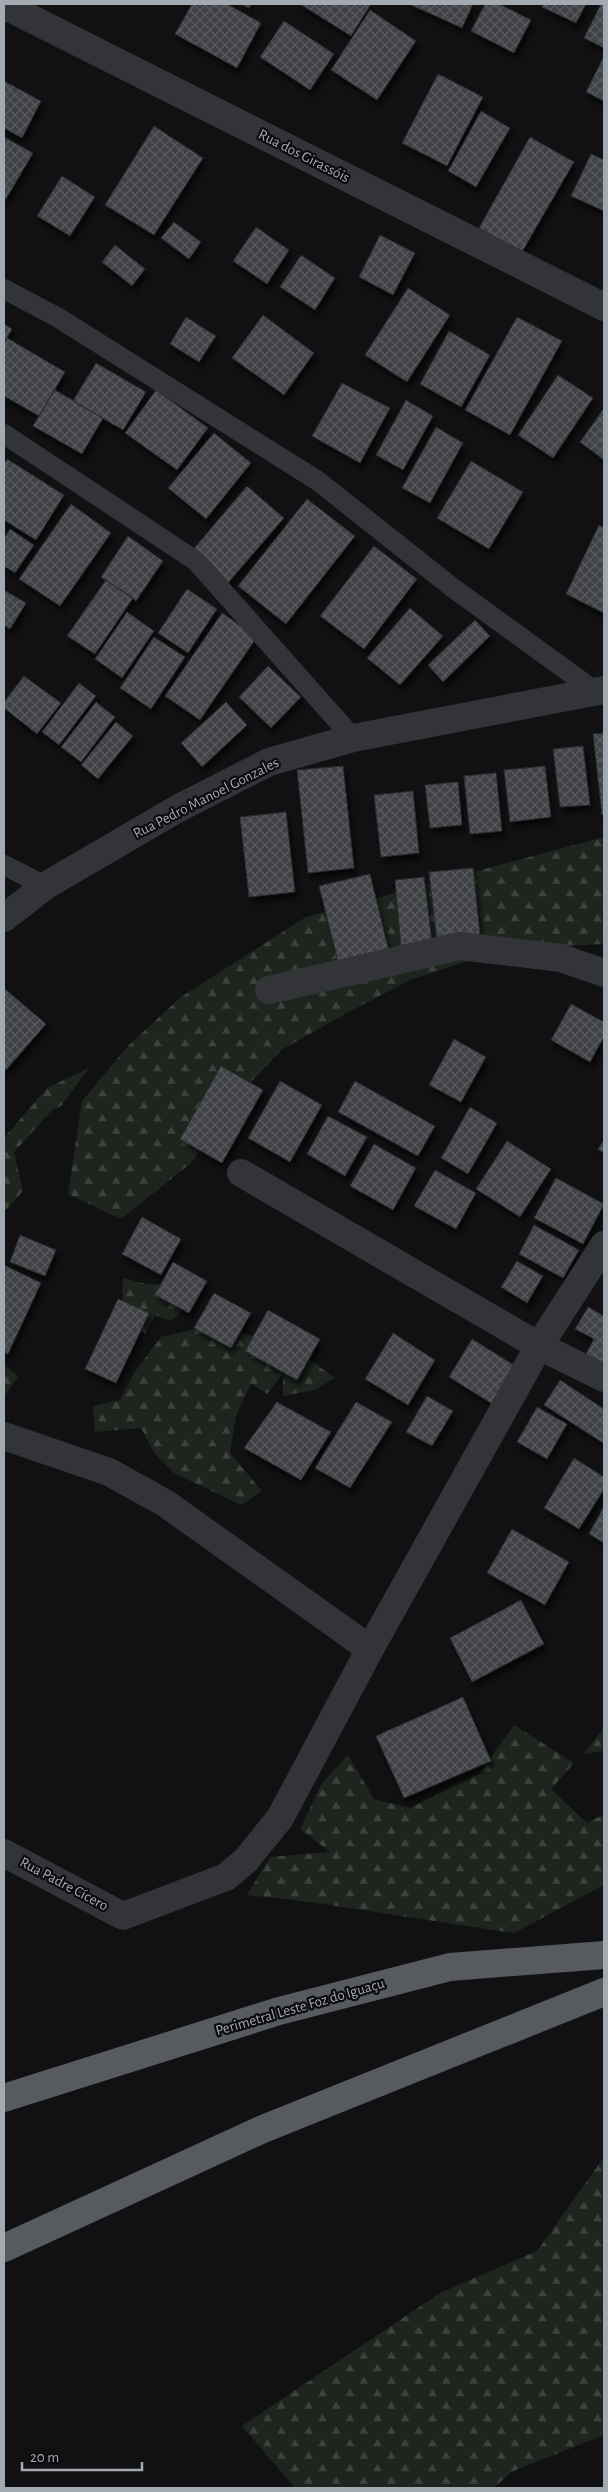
<svg xmlns="http://www.w3.org/2000/svg" width="608" height="2492" viewBox="0 0 608 2492" font-family="'Alegreya Sans',sans-serif">
	<style>
		.forest { fill: url(#forest-firs) }
		.building { fill: url(#building-cross-hatch); stroke: #2b2c2e; filter: url(#shadow) }
		.lines { fill: none; stroke-linecap: round; stroke-linejoin: round }
		.service { stroke: #333437; stroke-width: 20 }
		.minor { stroke: #333437; stroke-width: 28 }
		.trunk { stroke: #575a5f; stroke-width: 28 }
		.labels { text-anchor: middle; dominant-baseline: central; stroke-width: 4.5; stroke-linejoin: round; paint-order: stroke }
		.street-label { font-size: 15px; fill: #a4aab2; stroke: #0c0c0e }
	</style>
	<defs>
		<pattern id="forest-firs" width="22" height="20" patternUnits="userSpaceOnUse" patternTransform="scale(1.25)"><rect width="22" height="20" fill="#1e251e"/><path d="M5 1l3.5 6h-7zM16 11l3.5 6h-7z" fill="#3c423c"/></pattern>
		<pattern id="building-cross-hatch" width="8" height="8" patternUnits="userSpaceOnUse" patternTransform="scale(1.25)"><rect width="8" height="8" fill="#404246"/><path d="M0 0l8 8M0 8l8-8" fill="none" stroke="#595b5e"/></pattern>
		<filter id="shadow"><feDropShadow dx="3" dy="5.5" stdDeviation="2.5" flood-color="#0009"/></filter>
	</defs>
	<rect width="100%" height="100%" fill="#111113"/>
	<!-- forest -->
	<path class="forest" d="M604 837V944L558 946 483 956 410 980 347 1013 283 1049 231 1102 191 1163 121 1219 68 1194 82 1101 129 1045 181 997 306 917Z
		M89 1068 61 1106 52 1110 14 1152 23 1191 4 1212V1138L47 1088Z
		M123 1278 146 1284 167 1285 193 1300 171 1321 155 1315 145 1334 122 1317Z
		M209 1326 288 1344 335 1378 314 1390 283 1396V1373L267 1394 251 1383 236 1416 230 1453 262 1491 241 1505 174 1473 155 1454 141 1428 95 1432 93 1406 120 1400 134 1373 161 1337Z
		M4 1365 18 1376 5 1396H4Z
		M514 1725 574 1763 551 1789 587 1823 604 1814V1885L514 1933 303 1901 247 1895 270 1857 330 1852 300 1829 322 1783 348 1755 374 1799 410 1808 479 1774Z
		M604 1727V1751L584 1754Z
		M604 2157V2435L511 2472 494 2488H295L242 2426 440 2293 537 2251Z"/>
	<!-- building -->
	<path class="building" d="M192 4H227L261 23 237 68 175 34Z
		M241 4H252L249 8Z
		M300 4H371L351 36Z
		M409 4H473L462 28Z
		M485 4H499L531 20 514 53 471 31Z
		M544 4H586L576 23 542 7Z
		M601 4H604V48L584 38Z
		M370 10 416 41 377 100 331 70Z
		M284 21 334 54 310 90 260 57Z
		M604 56V101L586 92Z
		M438 74 483 97 447 166 402 143Z
		M4 81 41 101 22 138 4 128Z
		M481 111 510 128 476 187 448 171Z
		M154 126 203 158 154 235 105 205Z
		M4 137 33 153 6 199 4 198Z
		M530 137 574 162 522 252 479 228Z
		M591 154 604 160V211L571 196Z
		M62 176 95 197 70 236 37 216Z
		M174 222 201 242 189 259 161 238Z
		M256 227 289 250 267 284 233 261Z
		M380 235 415 253 393 295 359 277Z
		M115 245 145 269 132 286 102 262Z
		M301 255 335 278 315 310 280 287Z
		M408 288 450 315 407 382 365 355Z
		M263 315 314 353 284 395 232 358Z
		M186 317 216 336 199 362 170 344Z
		M517 317 562 341 510 435 465 410Z
		M4 324 12 329 4 343Z
		M449 331 490 355 461 407 420 384Z
		M7 338 65 372 39 416 4 396V343Z
		M96 363 146 392 123 430 73 401Z
		M558 375 593 398 553 458 518 435Z
		M342 383 390 408 360 463 312 436Z
		M55 390 103 418 82 454 33 426Z
		M156 390 208 428 177 470 125 433Z
		M406 400 433 416 403 470 376 455Z
		M604 408V460L580 442Z
		M436 427 463 443 430 503 402 488Z
		M214 433 251 463 206 519 168 488Z
		M7 459 64 495 36 540 4 520V464Z
		M471 461 523 492 489 549 437 518Z
		M247 486 284 518 227 584 191 552Z
		M307 499 355 536 286 624 238 586Z
		M71 504 111 533 60 606 19 579Z
		M599 525 604 528V613L566 594Z
		M10 529 34 545 15 573 4 566V538Z
		M128 536 163 561 136 601 101 577Z
		M374 546 417 579 364 649 320 616Z
		M106 580 133 598 95 654 67 636Z
		M187 589 217 609 188 653 158 633Z
		M4 590 26 603 10 629 4 625Z
		M410 608 443 636 400 685 367 658Z
		M127 612 154 631 122 678 95 659Z
		M222 613 257 637 200 720 165 696Z
		M475 620 490 636 443 682 428 665Z
		M154 637 185 657 151 709 120 688Z
		M268 666 301 697 271 728 239 697Z
		M24 676 61 703 37 734 4 708V702Z
		M79 683 96 696 59 745 42 732Z
		M96 702 115 717 81 762 61 747Z
		M226 702 247 725 202 767 181 743Z
		M116 722 133 736 98 779 81 765Z
		M604 733V814L602 815 593 734Z
		M583 746 590 805 560 807 553 749Z
		M343 766 354 868 308 873 297 770Z
		M545 766 551 817 510 822 504 770Z
		M496 773 502 831 470 834 464 776Z
		M458 782 462 825 430 828 425 785Z
		M413 791 419 853 381 857 374 795Z
		M286 812 295 892 249 897 240 817Z
		M473 868 480 935 437 940 429 872Z
		M370 874 389 952 339 965 319 886Z
		M424 877 432 943 401 946 395 880Z
		M4 988 46 1024 6 1070 4 1068Z
		M571 1004 604 1022V1037L590 1062 551 1040Z
		M454 1039 486 1057 461 1102 429 1085Z
		M221 1066 263 1090 222 1163 180 1139Z
		M280 1081 322 1105 290 1162 248 1138Z
		M355 1081 435 1126 418 1156 338 1112Z
		M470 1107 497 1123 468 1174 441 1158Z
		M328 1116 367 1137 345 1176 307 1154Z
		M604 1140V1153L598 1149Z
		M507 1141 551 1169 520 1217 476 1189Z
		M374 1144 416 1168 393 1210 350 1186Z
		M435 1170 476 1193 456 1229 414 1206Z
		M556 1178 604 1204 583 1244 534 1218Z
		M142 1217 181 1239 161 1275 122 1254Z
		M534 1225 579 1250 563 1278 519 1254Z
		M20 1235 56 1250 45 1276 10 1262Z
		M517 1261 543 1276 527 1303 501 1287Z
		M173 1262 207 1281 189 1313 155 1295Z
		M4 1265 41 1283 8 1354 4 1352Z
		M214 1293 251 1313 231 1348 194 1328Z
		M118 1299 149 1313 116 1383 85 1369Z
		M588 1307 604 1316V1374L582 1362 594 1339 575 1329Z
		M268 1310 320 1339 297 1380 245 1351Z
		M393 1333 435 1360 408 1405 365 1379Z
		M472 1339 517 1367 494 1405 449 1377Z
		M560 1380 604 1409 603 1443 544 1405Z
		M427 1396 453 1411 432 1446 406 1432Z
		M277 1402 331 1432 301 1480 244 1448Z
		M356 1402 392 1422 350 1488 315 1468Z
		M537 1407 567 1424 547 1459 517 1442Z
		M574 1458 604 1477V1489L579 1529 544 1508Z
		M604 1506V1543L589 1534Z
		M512 1529 569 1562 545 1605 487 1573Z
		M521 1600 544 1644 472 1682 450 1638Z
		M463 1697 491 1761 404 1798 376 1736Z"/>
	<g class="lines">
		<!-- service -->
		<path class="service" d="M4 289 57 317 318 481 453 588 595 691
			M4 434 196 561 353 738
			M4 865 45 886"/>
		<!-- minor -->
		<path class="minor" d="M4 5 604 307
			M4 918 45 886 177 809 269 762 353 738 604 690
			M269 990 460 946 561 958 604 973
			M241 1173 539 1346 604 1378
			M4 1436 109 1472 165 1503 370 1649
			M4 1853 123 1916 226 1877 246 1860 280 1818 370 1649 539 1346 604 1245"/>
		<!-- trunk -->
		<path class="trunk" d="M4 2098 279 2011 450 1967 604 1955
			M4 2248 263 2129 604 1992"/>
	</g>
	<g class="labels">
		<!-- street labels -->
		<g class="street-label">
			<text transform="translate(304 156) rotate(27)">Rua dos Girassóis</text>
			<text transform="translate(206 798) rotate(-27)">Rua Pedro Manoel Gonzales</text>
			<text transform="translate(64 1884) rotate(28)">Rua Padre Cícero</text>
			<text transform="translate(300 2007) rotate(-16)">Perimetral Leste Foz do Iguaçu</text>
		</g>
	</g>
	<!-- border -->
	<rect width="608" height="2492" fill="none" stroke="#a4aab2" stroke-width="10"/>
	<!-- scale -->
	<path d="M22 2462v8h120v-8" fill="none" stroke="#a4aab2" stroke-width="2.5"/>
	<text x="30" y="2462" font-size="15" fill="#a4aab2" stroke="#0c0c0e" stroke-width="4" paint-order="stroke">20 m</text>
</svg>
